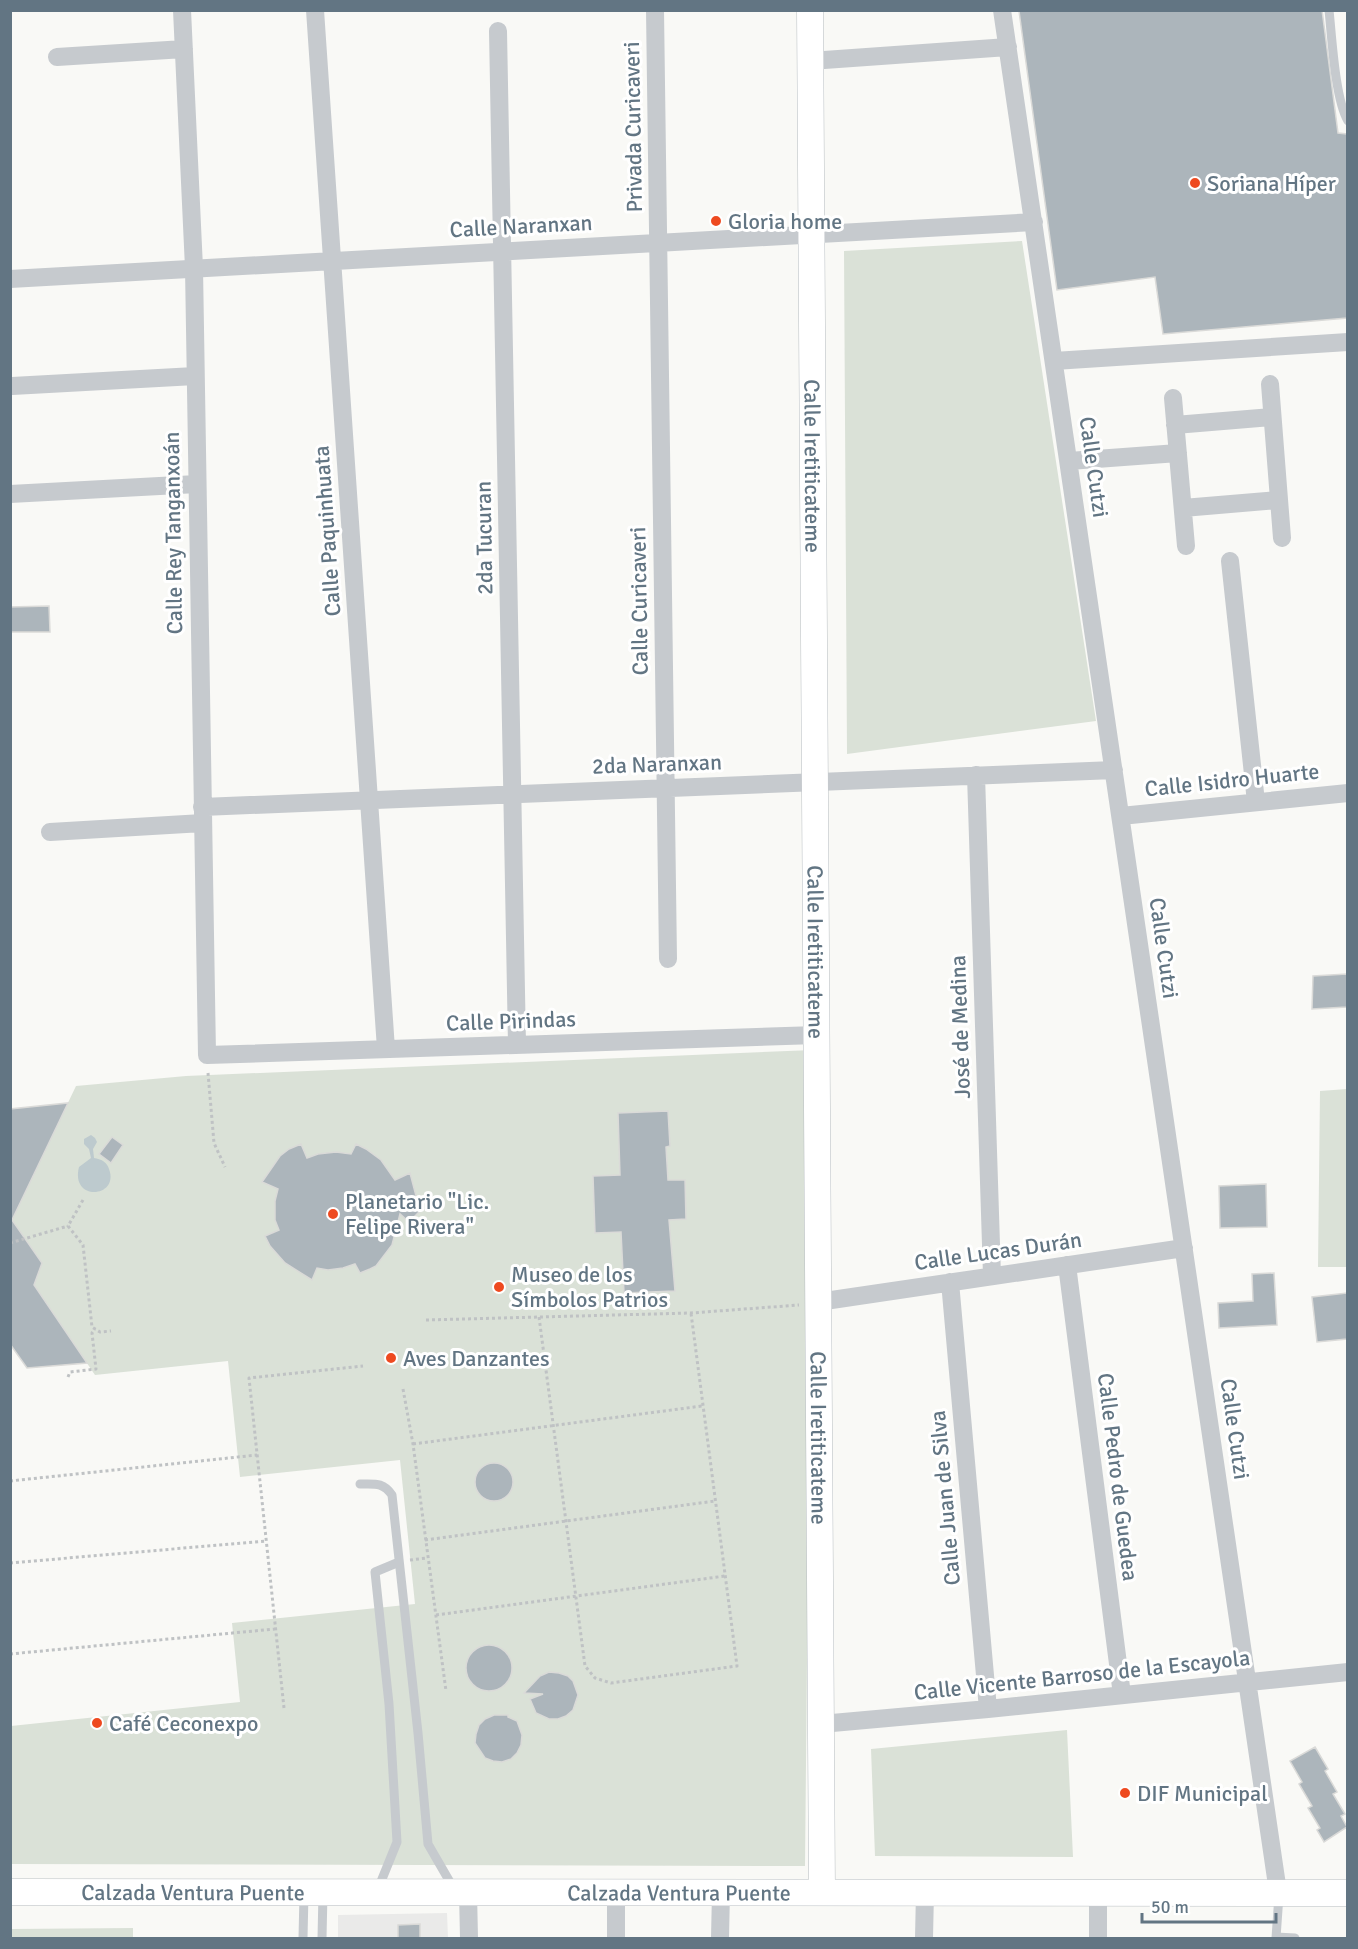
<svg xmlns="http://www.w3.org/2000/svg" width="1358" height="1949" viewBox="0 0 1358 1949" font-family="Signika,sans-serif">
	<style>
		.built { fill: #eaeae9 }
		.green { fill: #dae1d7 }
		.water { fill: #bdcace }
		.building { fill: #acb5bb; stroke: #dadad8; stroke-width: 1.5 }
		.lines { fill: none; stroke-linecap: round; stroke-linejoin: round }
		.secondary-casing { stroke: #b8bec2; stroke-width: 27 }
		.path { stroke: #bfc2c4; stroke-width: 3; stroke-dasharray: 3 3; stroke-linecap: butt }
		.lane { stroke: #c6cace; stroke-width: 9 }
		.street { stroke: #c6cace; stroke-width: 18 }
		.secondary { stroke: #fff; stroke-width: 26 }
		.poi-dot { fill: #ee4a20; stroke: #fff; stroke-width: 2 }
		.labels { text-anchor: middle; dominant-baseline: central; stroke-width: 6; stroke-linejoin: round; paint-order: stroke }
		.street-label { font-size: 22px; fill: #627583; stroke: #fff }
		.poi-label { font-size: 22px; fill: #627583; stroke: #fff; text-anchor: start }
	</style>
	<rect width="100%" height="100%" fill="#f9f9f6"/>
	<!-- built -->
	<path class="built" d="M447 1913 448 1938H338V1915Z"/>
	<!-- green -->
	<path class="green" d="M1022 241 1096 721 847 754 844 251Z
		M813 1050 805 1866 11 1864V1726L240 1702 232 1623 415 1604 400 1460 240 1477 228 1361 95 1375 34 1285 12 1220 76 1086 186 1076Z
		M1347 1089V1267H1318L1320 1091Z
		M1067 1730 1073 1857 875 1856 871 1749Z
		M133 1928V1938H11V1929Z"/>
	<!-- water -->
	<path class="water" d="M91 1135 95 1138 97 1142 93 1149 94 1158C101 1159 107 1162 109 1169 120 1198 70 1202 79 1167L91 1158 89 1149 84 1144V1139Z"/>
	<!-- building -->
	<path class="building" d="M1322 10 1338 133 1347 134V318L1163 334 1155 277 1057 290 1019 11Z
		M49 606 50 632H10V607Z
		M1347 974V1007L1312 1009 1313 976Z
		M68 1103 12 1220 42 1263 34 1285 87 1363 27 1368 10 1344V1109Z
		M668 1111 670 1146 666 1147 668 1180H685L686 1219 669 1220 675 1291 624 1293 621 1232 595 1233 593 1176 620 1175 618 1113Z
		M112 1137 123 1145 111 1163 99 1154Z
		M301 1144 307 1158 318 1154 336 1152 351 1154 356 1144 366 1149 381 1160 395 1180 410 1173 420 1211 409 1222 400 1214 392 1245 376 1266 370 1269 360 1273 355 1264 343 1268 328 1270 317 1268 312 1280 285 1263 270 1246 265 1236 279 1230 275 1220V1201L278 1189 262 1182 280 1156 289 1149Z
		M1266 1184 1267 1227 1220 1228 1219 1186Z
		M1274 1273 1277 1325 1219 1328 1218 1303 1253 1301 1252 1274Z
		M1347 1293V1339L1317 1342 1312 1297Z
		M475 1482a19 19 0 1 1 38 0a19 19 0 1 1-38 0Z
		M466 1668a23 23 0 1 1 46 0a23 23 0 1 1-46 0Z
		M549 1672 559 1673 568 1676 573 1681 578 1695 573 1710 566 1716 558 1719H549L536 1713 530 1699 543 1694 524 1693 540 1676Z
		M494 1715H508V1717L517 1721 522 1735 521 1745 517 1753 511 1759 502 1762 493 1761 485 1758 475 1743 476 1734 479 1725 485 1719Z
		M1315 1747 1328 1769 1325 1771 1337 1792 1333 1794 1345 1814 1341 1816 1347 1827 1324 1842 1317 1830 1320 1828 1308 1808 1312 1806 1299 1784 1302 1782 1290 1761Z
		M420 1924V1938H398V1925Z"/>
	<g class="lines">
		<defs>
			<g id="secondary">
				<path id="s1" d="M810 10 822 1892"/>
				<path id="s2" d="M10 1892 1348 1893"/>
			</g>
		</defs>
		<!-- secondary casing -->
		<use href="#secondary" class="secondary-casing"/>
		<!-- path -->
		<path class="path" d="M208 1073 214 1143 225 1167
			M83 1200 68 1226 83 1245 92 1327 100 1332 111 1331
			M10 1243 68 1226
			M539 1317 585 1666 595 1678 611 1683 737 1666 691 1313
			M426 1320 691 1313 799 1305
			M68 1377 70 1372 96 1369 92 1333 95 1329
			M403 1389 413 1444 446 1691
			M413 1444 702 1406
			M10 1481 257 1455
			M425 1540 715 1501
			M410 1560 427 1558
			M10 1563 266 1541
			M436 1615 725 1576
			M10 1654 275 1629
			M284 1708 249 1378 363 1366"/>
		<!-- lane -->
		<path class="lane" d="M1329 10C1332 38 1335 99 1348 121
			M360 1484C375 1484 383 1482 392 1495L418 1733 428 1844 454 1889
			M378 1889 397 1842 389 1704 375 1572 399 1562
			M1276 1937 1295 1938
			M303 1938 304 1894
			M322 1938 323 1893
			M1276 1938 1279 1895"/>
		<!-- street -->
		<path class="street" d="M182 10 194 268 207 1055 817 1035
			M315 10 386 1049
			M655 10 668 959
			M1002 10 1278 1892
			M498 31 517 1045
			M57 57 184 49
			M810 61 1008 47
			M10 279 1034 222
			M1054 361 1348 342
			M1270 384 1282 538
			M12 386 195 376
			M1173 398 1186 546
			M1175 425 1272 417
			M1069 461 1178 453
			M10 494 197 484
			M1183 508 1279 500
			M1230 561 1256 802
			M976 775 992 1276
			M202 807 1114 770
			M1121 816 1348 793
			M50 832 203 823
			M1067 1265 1122 1695
			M950 1282 988 1709
			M818 1302 1184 1248
			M821 1724 988 1709 1348 1672
			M468 1892 469 1938
			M616 1892V1938
			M720 1938 721 1892
			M924 1938 925 1892
			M1098 1938V1892"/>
		<!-- secondary -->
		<use href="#secondary" class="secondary"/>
	</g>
	<!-- markers -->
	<g class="poi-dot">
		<circle cx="1195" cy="183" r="6"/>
		<circle cx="716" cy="221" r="6"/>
		<circle cx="333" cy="1214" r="6"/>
		<circle cx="499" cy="1287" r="6"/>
		<circle cx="391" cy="1358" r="6"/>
		<circle cx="97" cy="1723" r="6"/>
		<circle cx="1125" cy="1793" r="6"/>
	</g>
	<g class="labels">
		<!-- street labels -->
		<g class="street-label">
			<text transform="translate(633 127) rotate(-91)">Privada Curicaveri</text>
			<text transform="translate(521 226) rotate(-3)">Calle Naranxan</text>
			<text stroke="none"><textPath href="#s1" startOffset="456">Calle Iretiticateme</textPath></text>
			<text transform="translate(1094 467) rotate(82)">Calle Cutzi</text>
			<text transform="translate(327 531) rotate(-94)">Calle Paquinhuata</text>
			<text transform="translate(173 533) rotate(-91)">Calle Rey Tanganxoán</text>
			<text transform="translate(484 538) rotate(-91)">2da Tucuran</text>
			<text transform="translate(639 601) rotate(-91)">Calle Curicaveri</text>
			<text transform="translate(657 764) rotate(-2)">2da Naranxan</text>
			<text transform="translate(1232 780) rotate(-6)">Calle Isidro Huarte</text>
			<text transform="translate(1164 948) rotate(82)">Calle Cutzi</text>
			<text stroke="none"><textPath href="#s1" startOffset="942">Calle Iretiticateme</textPath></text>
			<text transform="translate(511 1021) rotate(-2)">Calle Pirindas</text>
			<text transform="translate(960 1027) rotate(-92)">José de Medina</text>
			<text transform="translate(998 1251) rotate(-8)">Calle Lucas Durán</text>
			<text transform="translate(1235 1429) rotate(82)">Calle Cutzi</text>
			<text stroke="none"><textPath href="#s1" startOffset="1428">Calle Iretiticateme</textPath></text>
			<text transform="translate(1118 1477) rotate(83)">Calle Pedro de Guedea</text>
			<text transform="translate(945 1498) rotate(-95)">Calle Juan de Silva</text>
			<text transform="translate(1082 1675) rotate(-6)">Calle Vicente Barroso de la Escayola</text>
			<text stroke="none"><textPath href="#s2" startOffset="183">Calzada Ventura Puente</textPath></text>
			<text stroke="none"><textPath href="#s2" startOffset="669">Calzada Ventura Puente</textPath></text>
		</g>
		<!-- poi labels -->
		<g class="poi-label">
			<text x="1207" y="183">Soriana Híper</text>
			<text x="728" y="221">Gloria home</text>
			<text x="345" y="1201">Planetario "Lic.<tspan x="345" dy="25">Felipe Rivera"</tspan></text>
			<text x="511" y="1274">Museo de los<tspan x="511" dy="25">Símbolos Patrios</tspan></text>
			<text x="403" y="1358">Aves Danzantes</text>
			<text x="109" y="1723">Café Ceconexpo</text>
			<text x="1137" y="1793">DIF Municipal</text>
		</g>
	</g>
	<!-- border -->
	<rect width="1358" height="1949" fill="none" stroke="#627583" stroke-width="24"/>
	<!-- scale -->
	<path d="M1142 1913v9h134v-9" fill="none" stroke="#627583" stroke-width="3"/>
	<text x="1151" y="1913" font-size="18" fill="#627583" stroke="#ffffff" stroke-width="4.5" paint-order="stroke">50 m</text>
</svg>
